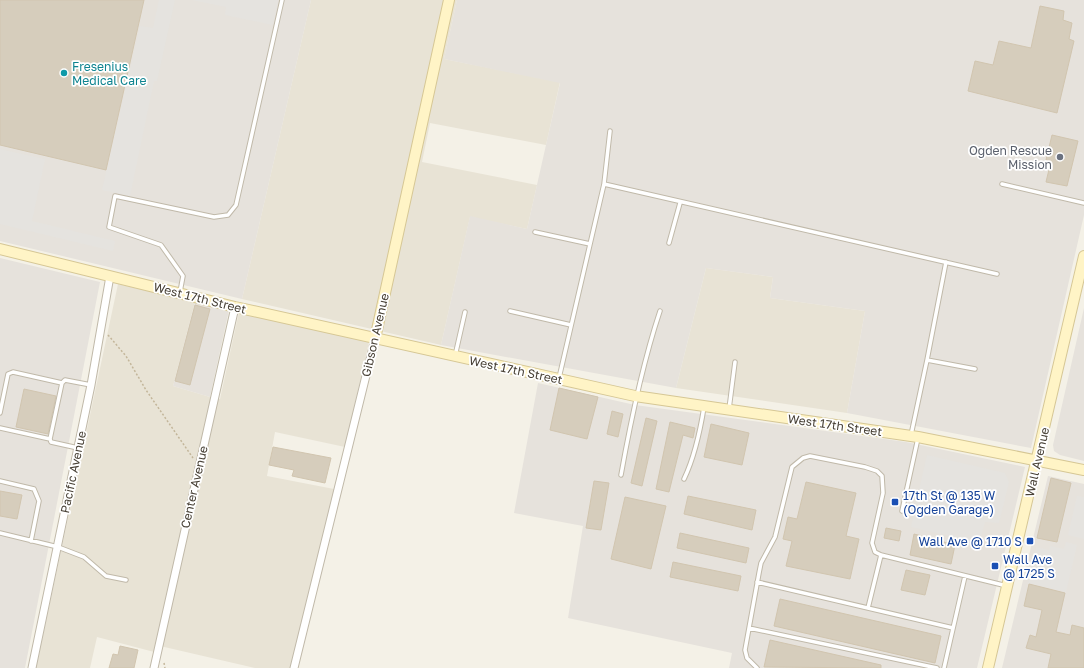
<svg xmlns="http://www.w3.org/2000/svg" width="1084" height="668" viewBox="0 0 1084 668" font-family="'Golos Text',sans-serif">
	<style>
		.residential { fill: #e8e3d5 }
		.industrial { fill: #e6e2dc }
		.parking { fill: #e5e3df }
		.building { fill: #d6cdbc; stroke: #d1c5af }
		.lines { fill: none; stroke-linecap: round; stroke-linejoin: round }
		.lane-casing { stroke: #c0b9a9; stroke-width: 5.5 }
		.street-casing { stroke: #c0b9a9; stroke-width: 9 }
		.secondary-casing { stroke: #d6c795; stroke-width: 12 }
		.path { stroke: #c3b69a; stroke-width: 1.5; stroke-dasharray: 2 2; stroke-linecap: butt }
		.lane { stroke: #fff; stroke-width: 3.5 }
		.street { stroke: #fff; stroke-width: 7 }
		.secondary { stroke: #fff4c6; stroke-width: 10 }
		.culture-dot { fill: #0f9aa8; stroke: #fff; stroke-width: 1.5 }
		.worship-dot { fill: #6b7280; stroke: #fff; stroke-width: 1.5 }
		.transit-dot { fill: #1a4fb4; stroke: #fff; stroke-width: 1.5 }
		.labels { text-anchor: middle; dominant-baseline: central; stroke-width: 3.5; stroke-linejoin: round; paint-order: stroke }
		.culture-label { font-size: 12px; fill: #0d838f; stroke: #fff; text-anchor: start }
		.worship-label { font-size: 12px; fill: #5b616d; stroke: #fff; text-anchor: end }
		.street-label { font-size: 12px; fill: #484136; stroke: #fff }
		.transit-label { font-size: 12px; fill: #164399; stroke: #fff; text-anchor: start }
	</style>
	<rect width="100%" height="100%" fill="#f4f1e7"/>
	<!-- residential -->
	<path class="residential" d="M311 0H457L444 59 560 82 546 145 430 123 422 162 537 185 527 229 470 217 441 345 242 299Z
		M706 268 773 277 770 298 865 311 847 413 676 388Z
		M118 284 195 302 173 386 210 397 220 399 239 312 369 342 345 447 275 432 267 476 334 489 293 668H255L160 646 158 653 97 637 90 668H36Z"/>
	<!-- industrial -->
	<path class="industrial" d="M0 0H311L242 299 0 241Z
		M457 0H1084V215L1031 448 847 413 865 311 770 298 773 277 706 268 676 388 441 345 470 216 527 229 560 83 444 59Z
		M0 258 100 282 25 668H0Z
		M195 302 229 310 210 397 173 386Z
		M1084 308V461L1060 455 1054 451 1053 445Z
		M538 383 635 405 906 442 1025 467 977 668H729L732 653 568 618 583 526 514 513Z
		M1048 476 1084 484V668H1002Z"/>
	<!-- parking -->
	<path class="parking" d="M159 0H175L157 81H154L130 196 102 190 140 26 153 28Z
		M192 0H278L273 25 225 15 226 7Z
		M0 149 45 159 32 221 115 241 113 251 0 224Z
		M927 455 1005 473 1009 482 999 523 985 522 979 543 911 527Z
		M1077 496 1084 497V547V539L1068 535Z
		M1066 542 1077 545 1066 592 1028 583 1036 547 1049 550 1050 546 1064 549Z"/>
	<!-- building -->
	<path class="building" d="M0 0H144L106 170 0 145Z
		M1040 6 1064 11 1063 20 1072 23 1069 39 1074 41 1057 113 968 91 975 61 993 65 999 41 1031 48Z
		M1052 135 1078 141 1067 186 1046 182 1051 161 1046 160Z
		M195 305 210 309 190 385 175 381Z
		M559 388 598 397 587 439 550 430Z
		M24 389 56 396 48 434 16 427Z
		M612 411 623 414 618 437 607 434Z
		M646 418 657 421 642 486 631 483Z
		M670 422 695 428 693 438 683 435 669 492 656 489Z
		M711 424 749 433 742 465 704 457Z
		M273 447 331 458 325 483 292 476 294 470 269 465Z
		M1051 478 1071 483 1057 542 1037 538Z
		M594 481 609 483 601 530 586 528Z
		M806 482 856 493 846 536 859 539 850 579 786 566 792 541 783 539 788 517 797 519Z
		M0 491 22 495 17 519 0 516Z
		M688 496 756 510 752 530 684 514Z
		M625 497 666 506 651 569 611 559Z
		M886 528 901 531 899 541 884 538Z
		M680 533 749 548 746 563 677 548Z
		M914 534 955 545 951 564 910 555Z
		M673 562 741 576 738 591 670 577Z
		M906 570 930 575 925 595 901 590Z
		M1029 584 1065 593 1056 632 1070 635 1072 625 1084 628V668H1048L1051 654 1026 648 1030 635 1036 637 1042 610 1024 606Z
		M780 599 941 636 935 663 774 626Z
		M770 640 881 665V668L764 667Z
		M120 646 138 650 134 668H109L113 654 118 655Z"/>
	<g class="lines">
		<defs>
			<path id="lane" d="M604 184 997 274
				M1002 184 1084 203
				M535 232 590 244
				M669 243 680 203
				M946 262 927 360 975 369
				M180 292 183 276 161 245 109 227 115 196 214 217 228 215 236 205 282 0
				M510 311 571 325
				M455 356 465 312
				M559 378 604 184 610 131
				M729 409 735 362
				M0 413 8 374 13 372 62 383
				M0 428 50 439
				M911 435 927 360
				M78 448 51 442 50 439 62 383 65 380 91 385
				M621 475C631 419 642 365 660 311
				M684 479C695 456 700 432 704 407
				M0 481 34 489 39 501 31 541
				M902 511 918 438
				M0 533 58 547 84 557 106 576 126 580
				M757 582 953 628
				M868 608 881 555
				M749 628 937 668
				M757 668 747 658 745 650 759 573 761 563 775 537 792 467 803 458 810 456 865 467 877 471 882 476 883 493 872 543 875 552 881 555 1007 586
				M944 668 965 576"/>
			<path id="street" d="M32 668 91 385 110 276
				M154 668 235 307
				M294 668 375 339"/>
			<path id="secondary" d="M0 249 235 307 635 396 918 437 1084 470
				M375 339 449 0
				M988 668 1084 256"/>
		</defs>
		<!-- lane casing -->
		<use href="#lane" class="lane-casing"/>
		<!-- street casing -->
		<use href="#street" class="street-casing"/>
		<!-- secondary casing -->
		<use href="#secondary" class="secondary-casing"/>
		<!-- path -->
		<path class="path" d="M108 335 126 356 146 390 193 458
			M164 663 165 668"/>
		<!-- lane -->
		<use href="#lane" class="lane"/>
		<!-- street -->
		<use href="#street" class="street"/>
		<!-- secondary -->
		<use href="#secondary" class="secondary"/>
	</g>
	<!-- markers -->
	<circle class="culture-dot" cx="64" cy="73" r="4"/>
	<circle class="worship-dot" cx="1060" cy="157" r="4"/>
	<g class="transit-dot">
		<rect x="891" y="498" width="8" height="8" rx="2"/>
		<rect x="1026" y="537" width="8" height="8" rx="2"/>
		<rect x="991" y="562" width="8" height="8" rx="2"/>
	</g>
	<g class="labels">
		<!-- culture labels -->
		<g class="culture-label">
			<text x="72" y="66">Fresenius<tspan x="72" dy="14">Medical Care</tspan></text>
		</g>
		<!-- worship labels -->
		<g class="worship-label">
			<text x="1052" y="150">Ogden Rescue<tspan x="1052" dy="14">Mission</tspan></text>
		</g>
		<!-- street labels -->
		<g class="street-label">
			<text transform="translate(200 298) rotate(14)">West 17th Street</text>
			<text transform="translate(375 335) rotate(-77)">Gibson Avenue</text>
			<text transform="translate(516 370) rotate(12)">West 17th Street</text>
			<text transform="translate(835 425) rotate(8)">West 17th Street</text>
			<text transform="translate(1037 462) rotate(-77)">Wall Avenue</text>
			<text transform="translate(73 472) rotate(-78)">Pacific Avenue</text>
			<text transform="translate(194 487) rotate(-77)">Center Avenue</text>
		</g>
		<!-- transit labels -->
		<g class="transit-label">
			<text x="903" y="495">17th St @ 135 W<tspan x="903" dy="14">(Ogden Garage)</tspan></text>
			<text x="1022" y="541" text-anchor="end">Wall Ave @ 1710 S</text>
			<text x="1003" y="559">Wall Ave<tspan x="1003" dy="14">@ 1725 S</tspan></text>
		</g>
	</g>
</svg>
